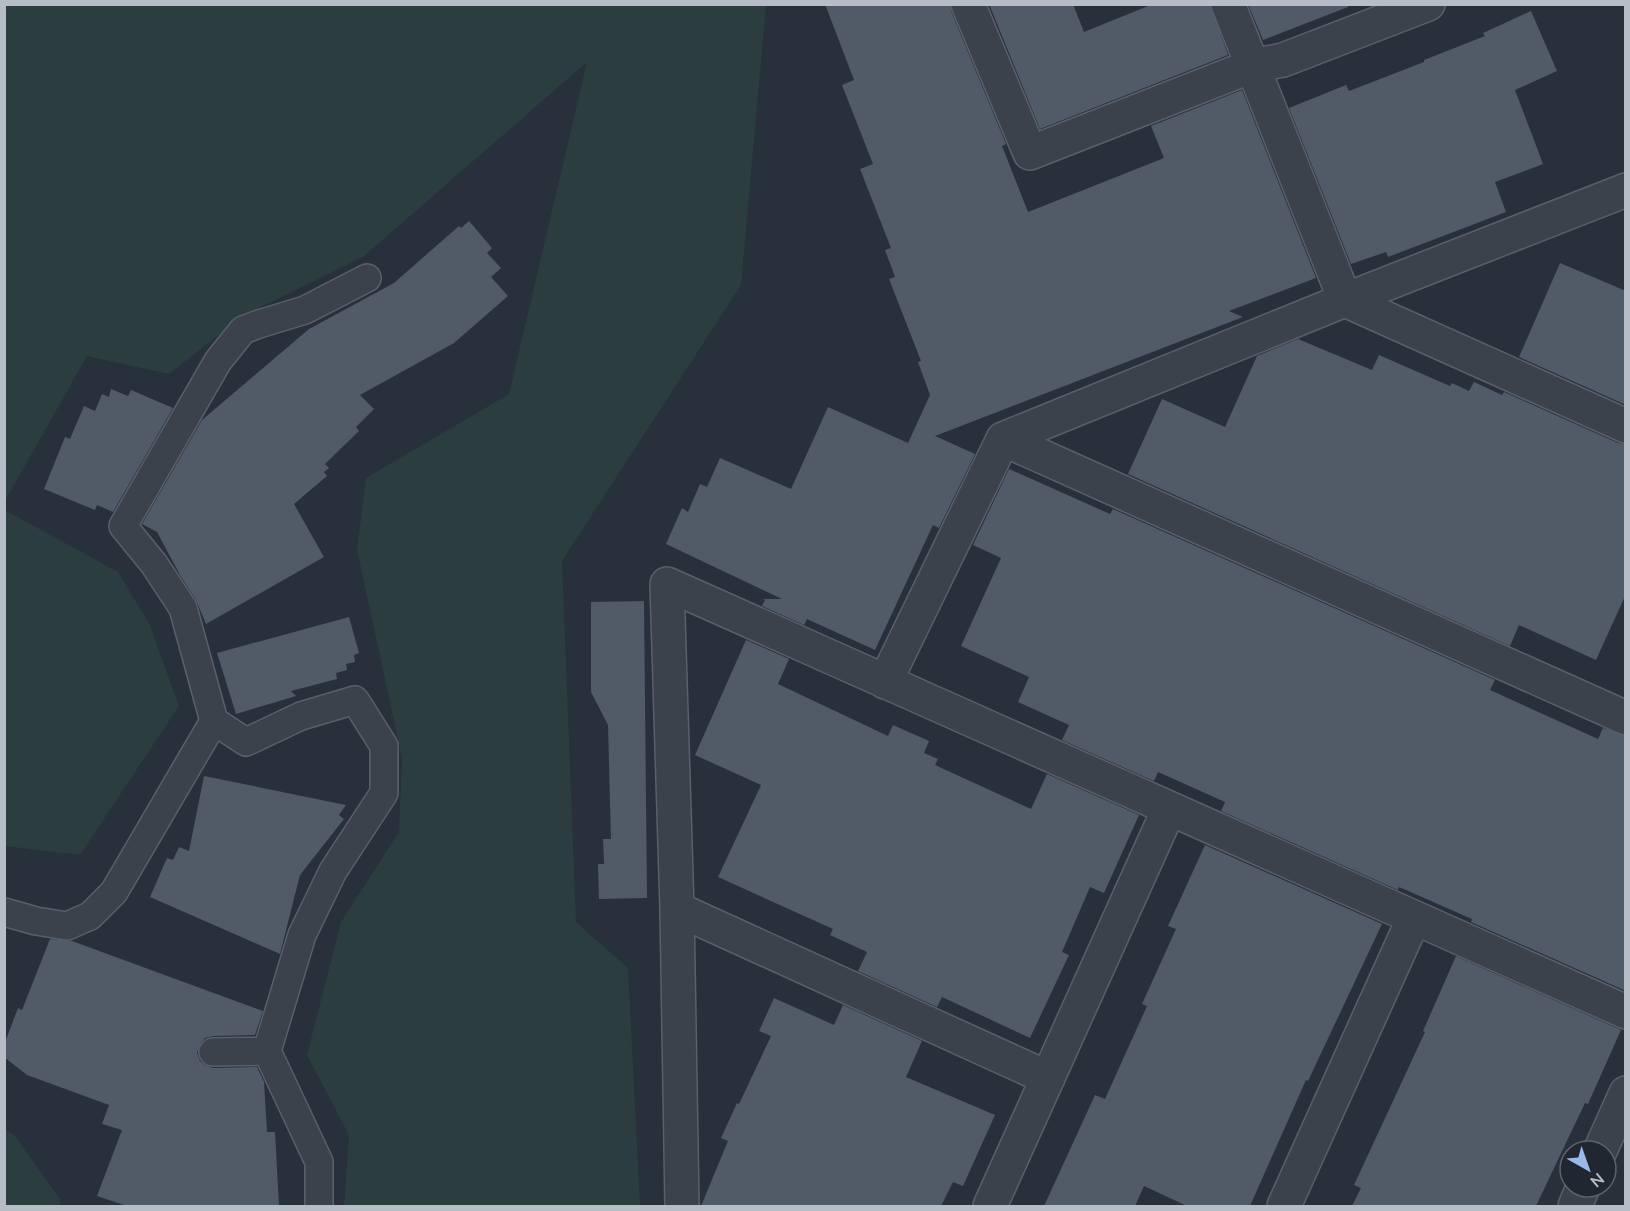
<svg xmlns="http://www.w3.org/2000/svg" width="1630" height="1211" viewBox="0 0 1630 1211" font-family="'Nunito Sans',sans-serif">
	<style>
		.green { fill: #2b3d3e }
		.building { fill: #505b67 }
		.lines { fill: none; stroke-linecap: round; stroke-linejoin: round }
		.service-casing { stroke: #59606a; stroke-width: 30 }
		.minor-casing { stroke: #59606a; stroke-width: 36 }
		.service { stroke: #3b424c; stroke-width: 27 }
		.minor { stroke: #3b424c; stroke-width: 33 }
	</style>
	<rect width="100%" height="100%" fill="#28303c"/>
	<!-- green -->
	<path class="green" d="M5 5H766L741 285 562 561 576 922 628 968 640 1206H344L349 1135 307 1055 341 922 399 832 402 758 357 550 366 478 509 394 587 62 363 257 243 316 169 374 87 356 5 501Z
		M5 510 118 572 149 623 179 706 80 855 5 846Z
		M5 1129 14 1135 60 1199V1206H5Z"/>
	<!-- building -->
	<path class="building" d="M825 4H950L951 11 1006 144 1002 146 1028 212 1164 158 1151 126 1242 90 1316 278 1229 311 1243 317 935 436 975 454 939 528 933 525 875 650 807 619 804 625 762 606 765 600 763 599H782L666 544 682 508 688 512 700 484 707 487 720 458 791 489 828 407 908 443 930 395 918 362 921 361 889 279 895 277 885 250 891 248 860 169 873 164 842 85 854 80Z
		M989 4H1073L1084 32 1153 4H1210L1228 55 1040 129Z
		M1248 4H1348V7L1263 40Z
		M1531 11 1557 71 1515 90 1543 164 1495 182 1506 212 1388 257 1386 252 1351 264 1289 108 1346 85 1349 91 1424 62V60L1485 36 1483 33Z
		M469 221 492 248 487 253 501 268 491 277 508 296 454 343 360 395 374 409 356 427 359 431 325 464 329 468 324 472 327 476 294 504 324 557 206 624 196 600 180 575 157 532 142 524 202 420 309 329 394 283 459 226 461 228Z
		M1560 263 1626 291V405L1519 357Z
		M1298 339 1372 370 1379 355 1450 386 1452 383 1469 391 1474 382 1502 395 1504 392 1618 443 1626 444V594L1596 660 1519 625 1510 646 1128 474 1162 399 1225 427 1257 356Z
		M111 389 128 396 131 390 173 408 113 512 97 505 95 510 44 489 65 437 70 439 84 406 95 411 102 394 109 397Z
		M1009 469 1110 514 1113 509 1495 680 1490 690 1598 739 1603 728 1626 736V991L1471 922 1472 919 1399 887 1398 890 1221 811 1225 802 1158 772 1154 781 1062 740 1069 725 1018 702 1029 677 961 646 1001 558 973 545Z
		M644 601 647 898 599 899 598 864H604L603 839H611L608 725 591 692V602Z
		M349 617 359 653 354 655 355 662 346 664 347 670 336 673 337 679 291 691 296 696 236 714 217 653Z
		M746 640 789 659 778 684 888 736 893 725 929 741 924 753 938 759 935 765 1031 809 1047 774 1139 815 1104 893 1090 887 1062 952 1069 955 1030 1038 942 997 937 1007 858 971 867 952 830 935 833 929 718 877 761 785 695 755Z
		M204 776 346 805 339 815 344 819 300 875 280 954 150 897 167 858 173 860 179 847 189 851Z
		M1205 845 1382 924 1308 1081 1306 1080 1250 1206H1187L1144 1186 1135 1206H1044L1095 1095 1105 1099 1147 1006 1142 1004 1176 929 1168 926Z
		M50 939 72 941 263 1011 255 1035 213 1036 205 1038 200 1044 197 1053 200 1061 205 1065 213 1068 257 1067 264 1082 267 1132H275L279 1206H127L97 1196 122 1130 102 1124 109 1105 27 1075 4 1057V1045L18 1008 22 1010Z
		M1456 956 1621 1030 1588 1104 1585 1103 1536 1206H1352L1361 1188 1354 1185 1425 1032 1423 1031Z
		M774 998 834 1025 843 1005 922 1041 906 1077 995 1115 963 1186 953 1182 941 1206H701L728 1141 721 1138 737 1103 739 1104 771 1036 759 1031Z"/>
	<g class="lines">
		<defs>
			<path id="service" d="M4 912 36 921 67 926 90 916 114 892 214 721
				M213 1052 267 1051
				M319 1206V1162L267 1051 302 935 333 871 384 793V746L355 700 301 716 246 742 214 721 183 608 154 564 123 526 218 361 243 330 259 324 305 310 367 278"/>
			<path id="minor" d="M968 4 1030 153 1252 66 1283 60 1428 4
				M1228 4 1345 300 1626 426
				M1003 439 1626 718
				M885 682 1003 439 1345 300 1626 190
				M677 909 1048 1078
				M1600 1151 1626 1093
				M682 1206 677 909 667 584 1626 1012
				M990 1206 1169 809
				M1284 1206 1414 918
				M1575 1206 1583 1187"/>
		</defs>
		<!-- service casing -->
		<use href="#service" class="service-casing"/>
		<!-- minor casing -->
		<use href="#minor" class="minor-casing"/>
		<!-- service -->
		<use href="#service" class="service"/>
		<!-- minor -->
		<use href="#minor" class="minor"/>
	</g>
	<!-- border -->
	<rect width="1630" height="1211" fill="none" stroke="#b7bdc7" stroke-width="12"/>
	<!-- north arrow -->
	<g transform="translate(1588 1169) rotate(140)"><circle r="28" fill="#202731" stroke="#5c636d" stroke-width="1.5"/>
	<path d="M0-4.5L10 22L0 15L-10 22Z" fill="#99b9eb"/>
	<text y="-9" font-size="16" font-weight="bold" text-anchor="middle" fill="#b7bdc7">N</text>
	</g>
</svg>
